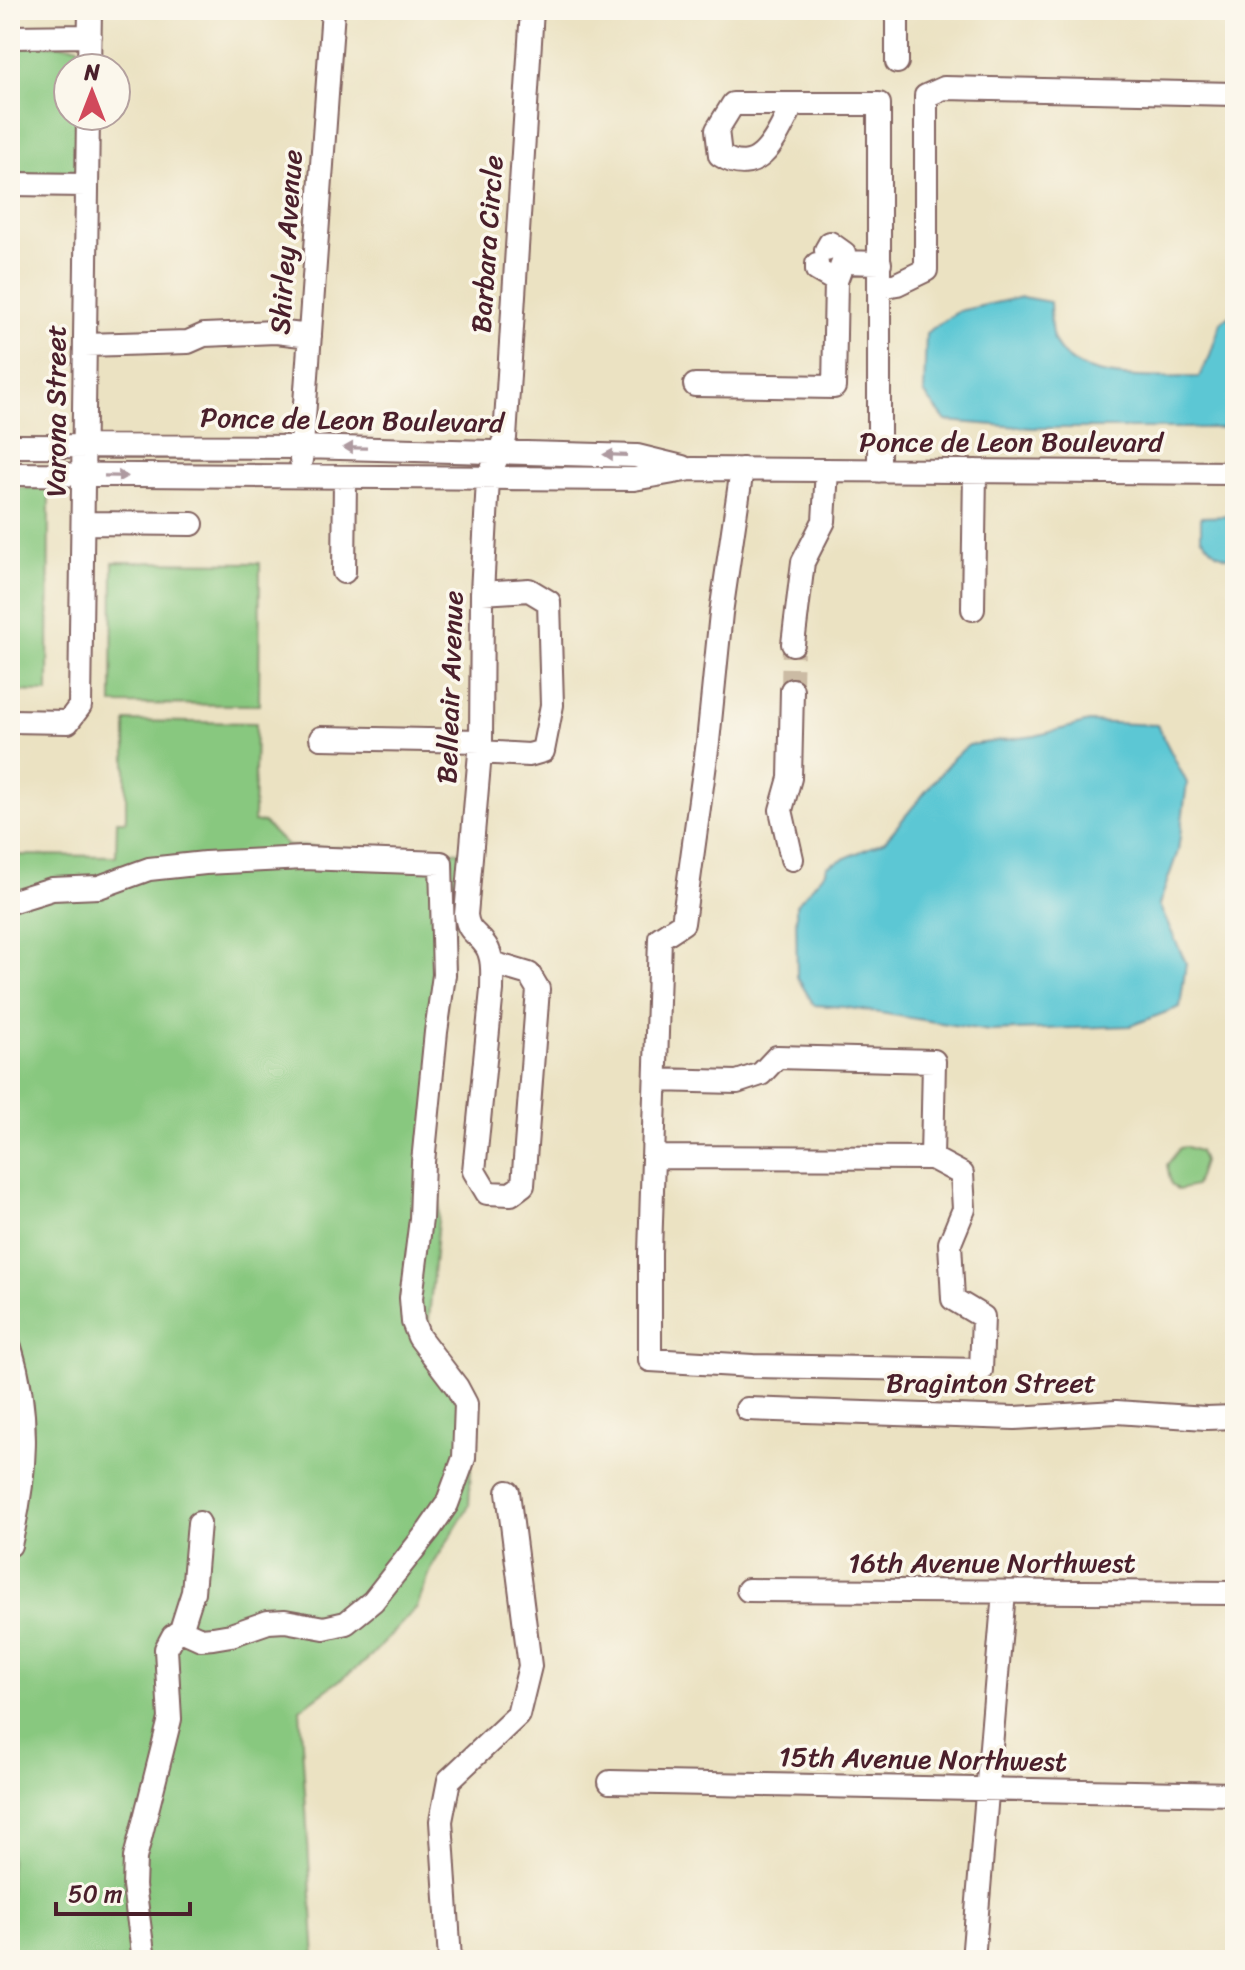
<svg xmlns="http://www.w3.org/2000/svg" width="1245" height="1970" viewBox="0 0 1245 1970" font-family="Sriracha,sans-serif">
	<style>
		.green { fill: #88c87f; stroke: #697455; stroke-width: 2 }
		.water { fill: #5bc7d4; stroke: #527380; stroke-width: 2 }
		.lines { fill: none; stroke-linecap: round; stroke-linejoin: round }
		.minor-tunnel { stroke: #cbbba4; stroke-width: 22; stroke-dasharray: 22 11; stroke-linecap: butt }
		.minor-casing { stroke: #826360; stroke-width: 26 }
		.minor { stroke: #fff; stroke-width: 22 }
		.oneway { fill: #ae9aa0 }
		.labels { text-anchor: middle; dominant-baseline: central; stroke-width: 7; stroke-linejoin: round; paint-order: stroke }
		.street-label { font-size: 28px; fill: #4a1f2b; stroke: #fbf7ec }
	</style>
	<rect width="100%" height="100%" fill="#fbf7ec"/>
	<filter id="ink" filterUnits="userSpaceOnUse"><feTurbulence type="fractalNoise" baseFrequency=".0125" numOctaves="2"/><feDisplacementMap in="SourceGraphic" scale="16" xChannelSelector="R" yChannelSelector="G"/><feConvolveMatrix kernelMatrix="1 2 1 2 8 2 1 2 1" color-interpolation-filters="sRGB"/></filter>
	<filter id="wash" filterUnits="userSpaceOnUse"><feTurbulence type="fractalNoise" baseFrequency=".006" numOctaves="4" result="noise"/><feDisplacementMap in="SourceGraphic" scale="32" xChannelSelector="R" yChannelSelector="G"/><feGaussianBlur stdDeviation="1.8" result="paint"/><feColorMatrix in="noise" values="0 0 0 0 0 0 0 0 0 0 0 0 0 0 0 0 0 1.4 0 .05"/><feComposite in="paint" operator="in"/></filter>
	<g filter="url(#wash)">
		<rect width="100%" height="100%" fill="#ebe2c2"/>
		<!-- green -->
		<path class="green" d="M10 43 77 46 81 50V68H68V116H81L78 172 72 175 10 174Z
			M10 488H49L48 692 10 691Z
			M113 562 260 563 259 705 112 704Z
			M126 721 256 723 254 822 264 823 287 846 462 852 430 1160 441 1188 428 1329 475 1389 469 1506 433 1565 417 1607 366 1661 300 1709 315 1960H10V855L116 856 117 821H126Z
			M1187 1147 1199 1151 1203 1162 1195 1186 1178 1190 1171 1184 1167 1165 1180 1148Z"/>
		<!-- water -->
		<path class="water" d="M1022 297 1050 302C1051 313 1049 330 1054 340 1073 386 1158 377 1199 377L1209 358 1221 322 1235 312V428H1032L946 421 924 393 926 333 959 311Z
			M1235 516V560L1216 553 1201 537V517Z
			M1089 722 1157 725 1187 783 1178 851 1159 905 1186 963 1180 1007 1130 1026 989 1031 844 1007 814 1005 797 977 796 905 826 871 827 866 885 841 954 757 969 745 1035 736Z"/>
	</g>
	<g filter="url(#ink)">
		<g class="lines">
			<!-- minor-tunnel -->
			<path class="minor-tunnel" d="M792 690 793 644"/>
			<defs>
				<path id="minor" d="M10 37 90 36
					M897 62V10
					M89 68 90 10
					M793 104C778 133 761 182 720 155L717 130 733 104H879V471
					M10 184 86 185
					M826 250 830 243 844 253 843 262
					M817 264V270L836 281
					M880 287 897 284 926 270V96L944 88 1235 94
					M85 345 188 342 204 335 276 332 310 336
					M695 385 834 387 836 281 843 262 880 263
					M10 446 302 447 637 456 682 467
					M301 460 333 10
					M10 474 634 479 691 469 1235 473
					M84 523 192 524
					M344 572 345 479
					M973 609 975 471
					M793 644 803 562 824 521 827 470
					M10 721 68 722 80 706 88 116
					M321 738 481 741
					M480 752 529 755 543 751 552 705 549 602 529 590 482 593
					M792 859 781 810 790 778 792 690
					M10 902 52 889 99 887 149 869 205 863 303 858 441 863 444 975 436 1032 423 1162 421 1219 411 1298 413 1322 419 1337 457 1387 466 1404 464 1458 447 1504 429 1530 373 1601 346 1623 324 1628 285 1621 268 1622 231 1635 213 1638 201 1639 181 1630 173 1636 166 1649 170 1719 135 1858 134 1886 144 1960
					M492 963 529 974 538 989 523 1185 511 1194 487 1193 474 1171 492 990C492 976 494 958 486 946 477 932 468 933 466 915L481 741 482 593 488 479 505 438 532 10
					M656 1080 737 1082 761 1074 777 1057 934 1061 932 1158 962 1174 964 1209 950 1243 953 1299 983 1317 981 1370 753 1366 650 1360V1253L660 938 683 923 708 742 721 613 742 469
					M654 1157 932 1158
					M10 1347C31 1415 26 1477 10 1545
					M747 1409 1015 1418 1116 1412 1206 1418 1235 1417
					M748 1590 1235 1593
					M181 1630 193 1592 199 1523
					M610 1782 1235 1794
					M450 1960 441 1821 449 1780 518 1715 530 1666 508 1492
					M973 1960 1004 1592"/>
			</defs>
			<!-- minor casing -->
			<use href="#minor" class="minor-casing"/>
			<!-- minor -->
			<use href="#minor" class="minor"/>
		</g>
		<!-- one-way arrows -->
		<defs><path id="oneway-solid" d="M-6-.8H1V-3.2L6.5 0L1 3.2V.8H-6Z" transform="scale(2)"/></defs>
		<g class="oneway">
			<use href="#oneway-solid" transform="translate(355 448) rotate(-179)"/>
			<use href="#oneway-solid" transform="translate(615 455) rotate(-178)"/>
			<use href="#oneway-solid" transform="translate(116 476) rotate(1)"/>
		</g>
	</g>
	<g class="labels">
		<!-- street labels -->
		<g class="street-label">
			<text transform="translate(286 242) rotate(-86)">Shirley Avenue</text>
			<text transform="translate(487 244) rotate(-86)">Barbara Circle</text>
			<text transform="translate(55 411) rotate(-90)">Varona Street</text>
			<text transform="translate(352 420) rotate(1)">Ponce de Leon Boulevard</text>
			<text x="1011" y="441">Ponce de Leon Boulevard</text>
			<text transform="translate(450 687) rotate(-88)">Belleair Avenue</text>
			<text x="991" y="1382">Braginton Street</text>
			<text x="992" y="1562">16th Avenue Northwest</text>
			<text transform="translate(923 1759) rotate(1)">15th Avenue Northwest</text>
		</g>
	</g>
	<!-- margin -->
	<rect width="1245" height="1970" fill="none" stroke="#fbf7ec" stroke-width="40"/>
	<!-- north arrow -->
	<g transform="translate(92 92)"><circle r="38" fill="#fbf7ec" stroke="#b4a19f" stroke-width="2"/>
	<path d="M0-6L14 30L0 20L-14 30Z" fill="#d1495b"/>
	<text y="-12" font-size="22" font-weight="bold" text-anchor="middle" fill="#4a1f2b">N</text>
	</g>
	<!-- scale -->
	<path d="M56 1902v12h134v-12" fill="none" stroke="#4a1f2b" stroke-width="4"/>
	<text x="68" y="1902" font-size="24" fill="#4a1f2b" stroke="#fbf7ec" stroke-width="6" paint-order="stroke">50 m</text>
</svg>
